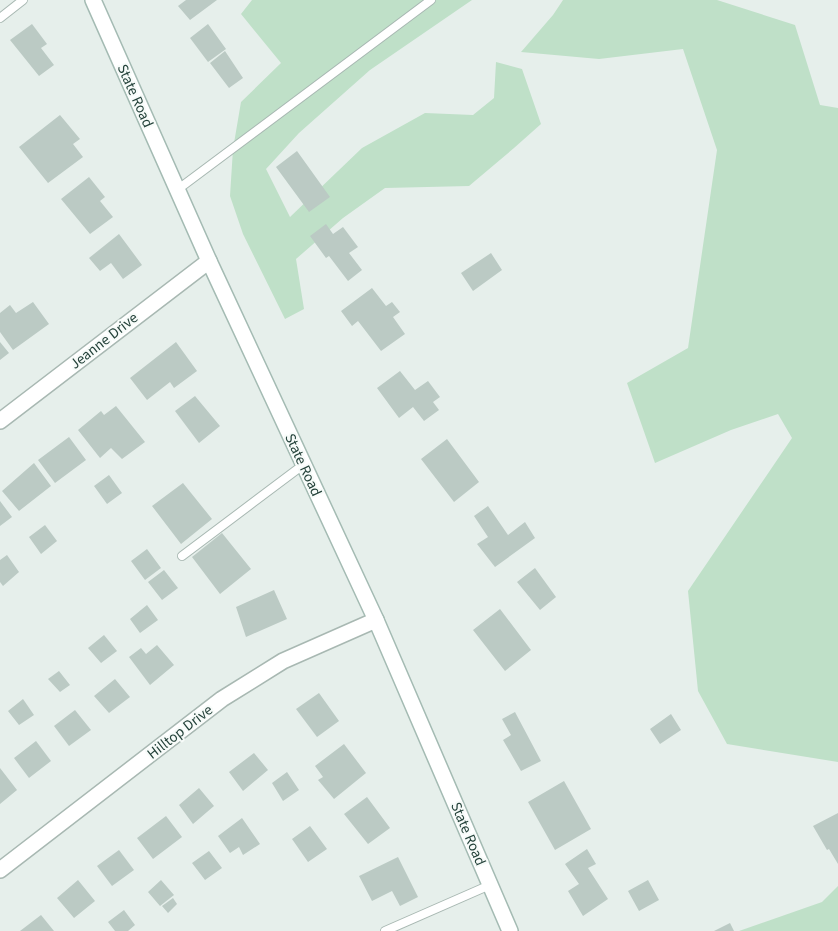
<svg xmlns="http://www.w3.org/2000/svg" width="838" height="931" viewBox="0 0 838 931" font-family="'Source Sans 3',sans-serif">
	<style>
		.green { fill: #bfe0c8 }
		.building { fill: #bbcac4 }
		.lines { fill: none; stroke-linecap: round; stroke-linejoin: round }
		.service-casing { stroke: #a8b8b2; stroke-width: 10 }
		.minor-casing { stroke: #a8b8b2; stroke-width: 18 }
		.secondary-casing { stroke: #a4bbb3; stroke-width: 18 }
		.service { stroke: #fff; stroke-width: 8 }
		.minor { stroke: #fff; stroke-width: 15 }
		.secondary { stroke: #fff; stroke-width: 15 }
		.labels { text-anchor: middle; dominant-baseline: central; stroke-width: 4; stroke-linejoin: round; paint-order: stroke }
		.street-label { font-size: 15px; fill: #24423a; stroke: #f7fbf9 }
	</style>
	<rect width="100%" height="100%" fill="#e6efeb"/>
	<!-- green -->
	<path class="green" d="M252 0H472L370 70 299 133 266 169 290 217 362 148 425 113 473 115 494 98 496 62 522 69 541 124 514 148 469 186 385 188 343 218 296 259 304 309 285 319 243 234 230 196 233 149 241 102 281 63 241 14Z
		M563 0H717L795 25 820 105 838 108V762L727 744 698 691 688 591 792 438 778 414 731 430 655 463 627 383 688 348 717 150 683 49 599 59 521 52 553 15Z
		M838 886V931H739L822 902Z"/>
	<!-- building -->
	<path class="building" d="M186 0H217L190 20 178 6Z
		M32 24 47 44 41 48 54 65 39 76 10 40Z
		M208 24 226 49 208 62 190 38Z
		M225 51 243 78 229 88 210 63Z
		M60 115 80 139 73 144 83 157 48 183 19 147Z
		M297 151 330 197 309 212 276 167Z
		M89 177 105 197 100 201 113 217 90 234 61 199Z
		M326 224 333 234 343 227 358 247 349 253 362 270 348 281 329 256 326 258 310 236Z
		M119 234 142 265 123 279 111 263 100 271 89 258Z
		M491 253 502 270 473 291 461 273Z
		M372 288 386 306 392 302 400 312 393 317 405 334 381 351 358 321 352 326 341 311Z
		M33 302 49 324 13 350 0 332V313L10 305 16 313Z
		M0 342 9 353 0 360Z
		M176 342 197 371 174 388 170 382 147 400 130 378Z
		M400 371 415 390 428 381 440 397 433 402 439 410 424 421 413 407 399 418 377 388Z
		M195 396 220 426 199 443 175 411Z
		M116 406 145 442 122 459 111 448 100 458 78 430 101 411 104 415Z
		M69 437 86 460 55 483 38 460Z
		M447 439 479 482 454 502 421 459Z
		M34 463 51 486 19 511 2 491Z
		M109 475 122 493 107 504 94 486Z
		M183 483 212 519 181 544 152 506Z
		M0 501 12 517 0 526Z
		M488 506 508 535 525 522 535 538 495 567 477 544 488 537 474 516Z
		M45 525 57 541 41 554 29 537Z
		M222 533 251 569 220 594 192 557Z
		M147 549 161 568 145 580 131 561Z
		M7 555 19 572 3 586 0 582V560Z
		M535 568 556 597 540 610 517 582Z
		M164 570 178 588 162 600 148 582Z
		M274 590 287 619 246 637 236 607Z
		M147 605 158 620 140 633 130 619Z
		M500 609 531 650 505 671 473 630Z
		M104 635 117 651 101 663 88 648Z
		M157 645 174 665 150 685 129 657 141 648 146 654Z
		M59 671 70 685 60 692 48 679Z
		M115 679 130 697 109 713 94 696Z
		M319 693 339 721 317 737 296 709Z
		M23 699 34 715 19 725 8 711Z
		M75 710 91 730 69 746 54 726Z
		M515 712 541 761 521 771 503 740 511 735 502 719Z
		M671 714 681 730 660 744 650 729Z
		M36 741 51 761 29 778 14 758Z
		M344 744 366 773 334 799 318 780 323 777 315 766Z
		M254 753 268 770 243 791 229 772Z
		M0 768 17 790 0 804Z
		M287 772 299 790 283 801 272 783Z
		M564 781 591 829 555 850 528 802Z
		M199 788 214 806 193 824 179 805Z
		M367 797 390 828 368 844 344 814Z
		M838 813V864L829 849 827 850 813 826Z
		M166 816 182 837 153 859 137 838Z
		M242 818 260 844 243 855 239 847 230 853 218 836Z
		M310 826 327 849 308 862 292 839Z
		M587 849 596 864 588 868 608 899 583 916 568 891 579 884 565 864Z
		M119 850 134 870 112 886 97 866Z
		M209 851 222 868 205 880 192 863Z
		M398 857 418 897 400 906 392 891 372 901 359 876Z
		M78 880 95 901 74 918 57 898Z
		M161 880 174 895 160 906 148 892Z
		M648 880 659 900 639 911 628 891Z
		M173 898 177 904 168 913 162 906Z
		M124 910 135 925 128 931H115L108 922Z
		M41 915 54 931H20Z
		M730 923 734 931H714Z"/>
	<g class="lines">
		<defs>
			<path id="service" d="M0 18 23 0
				M177 190 431 0
				M182 556 303 465
				M385 931 490 885"/>
			<path id="minor" d="M0 421 209 261
				M0 870 222 699 283 661 376 620"/>
			<path id="secondary" d="M93 0 209 261 376 620 510 931"/>
		</defs>
		<!-- service casing -->
		<use href="#service" class="service-casing"/>
		<!-- minor casing -->
		<use href="#minor" class="minor-casing"/>
		<!-- secondary casing -->
		<use href="#secondary" class="secondary-casing"/>
		<!-- service -->
		<use href="#service" class="service"/>
		<!-- minor -->
		<use href="#minor" class="minor"/>
		<!-- secondary -->
		<use href="#secondary" class="secondary"/>
	</g>
	<g class="labels">
		<!-- street labels -->
		<g class="street-label">
			<text transform="translate(135 96) rotate(66)">State Road</text>
			<text transform="translate(104 341) rotate(-38)">Jeanne Drive</text>
			<text transform="translate(303 465) rotate(65)">State Road</text>
			<text transform="translate(180 732) rotate(-38)">Hilltop Drive</text>
			<text transform="translate(468 834) rotate(67)">State Road</text>
		</g>
	</g>
</svg>
